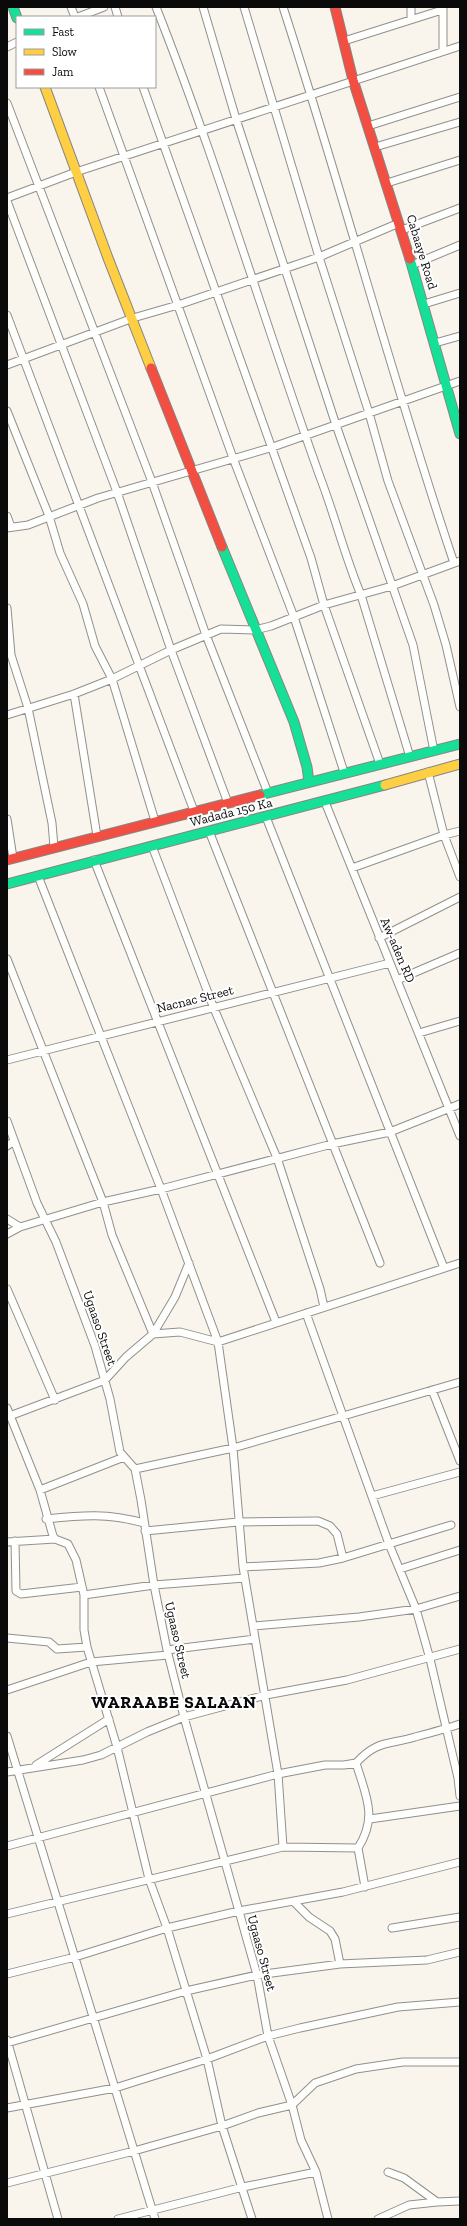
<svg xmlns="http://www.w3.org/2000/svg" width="467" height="2226" viewBox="0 0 467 2226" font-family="'Zilla Slab',serif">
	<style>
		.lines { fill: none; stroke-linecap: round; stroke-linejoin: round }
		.street-casing { stroke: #92908c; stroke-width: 9 }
		.fast-casing { stroke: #888683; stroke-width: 11 }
		.slow-casing { stroke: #888683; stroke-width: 11 }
		.jam-casing { stroke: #888683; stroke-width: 11 }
		.street { stroke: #fefefc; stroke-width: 7 }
		.fast { stroke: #16e098; stroke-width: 9 }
		.slow { stroke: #ffcf43; stroke-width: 9 }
		.jam { stroke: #f24e42; stroke-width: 9 }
		.labels { text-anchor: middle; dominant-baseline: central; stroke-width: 4; stroke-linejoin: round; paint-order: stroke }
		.street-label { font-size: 13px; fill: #0a0a0a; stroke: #fff }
		.district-label { font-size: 17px; font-weight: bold; letter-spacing: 1px; fill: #0a0a0a; stroke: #fff }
	</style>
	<rect width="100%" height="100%" fill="#f9f5ed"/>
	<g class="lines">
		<defs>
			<path id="street" d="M71 7 75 17
				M115 7 118 17
				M156 7C217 161 264 321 320 477 335 516 345 557 361 595L410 757
				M203 7 236 119 336 425 413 645 434 751
				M244 7 319 257 369 413 388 481 434 605 446 645 460 707
				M283 7C343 192 392 379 454 563
				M443 7V51
				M78 17 104 7
				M411 19V7
				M344 41 442 10
				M7 47 17 42
				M99 87 233 458 294 617 344 772
				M143 87 311 558 324 605 380 764
				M7 103 152 482 206 635 268 793
				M368 126 460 97
				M375 147 460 122
				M387 183 460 160
				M7 198 76 172 460 46
				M7 201 117 492 171 650 228 803
				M402 230 460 208
				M412 265 460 245
				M424 304 460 293
				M7 315 194 811
				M435 343 460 336
				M7 365 133 318 178 305 319 257 399 223
				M7 411 49 516 60 553 83 604 95 646 112 679 155 821
				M7 516 11 527
				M7 528 28 525 98 498 270 448 460 381
				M7 608 11 655 28 708 52 823 54 847
				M74 694 97 836
				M7 715 74 694 112 679 171 650 221 629 255 630 271 626 324 605 392 586 460 561
				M428 772 444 835 460 877
				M325 802 460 1136
				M266 817 444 1268
				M7 819 13 858
				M209 831 380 1263
				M152 846 213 1006 277 1158 320 1289 324 1307
				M94 860 276 1322
				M352 868 444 835 460 831
				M379 938 460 897
				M7 959 103 1202 112 1235 153 1334
				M397 980 460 953
				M419 1033 460 1021
				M7 1060 390 963
				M7 1121 37 1203 56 1242 95 1346 110 1399 120 1452 135 1469 141 1500 154 1585 167 1650 184 1717 257 1975 268 2036 292 2105 301 2140 316 2172 328 2219
				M7 1146 14 1141
				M7 1219 20 1227
				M7 1234 20 1227 103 1202 161 1189 332 1144 390 1132 460 1104
				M7 1289 55 1400
				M306 1313 389 1544 416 1609 430 1659 458 1778 460 1796
				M153 1334 175 1297 189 1263
				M432 1390 460 1461
				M7 1408 40 1490 53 1536 55 1539 68 1544 76 1560 84 1595V1630L87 1647 117 1747 149 1879 167 1928 207 2059 222 2126 252 2219
				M7 1417 105 1380 126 1357 153 1334 180 1332 218 1342 460 1263
				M135 1469 233 1448 460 1382
				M40 1490 124 1457
				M372 1496 460 1472
				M46 1519C84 1515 107 1513 144 1523
				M145 1531 238 1522 318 1521 330 1526 337 1534 343 1558
				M15 1541 16 1591 21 1594 82 1587
				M7 1542 55 1539
				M243 1567 319 1563 343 1558 451 1525
				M400 1569 460 1550
				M84 1595 154 1585 245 1578
				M253 1626 359 1617 416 1609 460 1596
				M7 1638 49 1642 57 1649 87 1647
				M167 1650 255 1639
				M7 1690 91 1662 168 1655
				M7 1736 155 2219
				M356 1763C377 1740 388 1745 415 1737 430 1733 445 1729 460 1724
				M36 1765 109 1719
				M7 1772 83 1760 101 1755 147 1732 184 1717 266 1695 347 1680 460 1649
				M370 1819 460 1806
				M7 1846 278 1774 325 1765H344L356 1763C366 1796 378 1817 358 1848L365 1887
				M283 1847 358 1848
				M294 1902 309 1917 330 1931 335 1939 340 1964
				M7 1914 283 1847 278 1774 243 1567 233 1448 218 1342 161 1189 38 876
				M392 1928 460 1917
				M7 1974 75 1957 167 1928 239 1911 343 1892 460 1862
				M7 2040 58 2219
				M7 2043 186 1991 257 1975 340 1964 427 1960 460 1952
				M7 2108 115 2088 207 2059 268 2036 300 2028 398 2007 460 2002
				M388 2172 404 2178 437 2202 460 2201
				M7 2183 134 2151 222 2126 258 2113 292 2105 315 2083 356 2069 403 2062H460
				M118 2219 243 2187 316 2172
				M378 2219 409 2205 437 2202"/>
			<path id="fast" d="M13 7 17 18
				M410 259 460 434
				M222 547 294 722 307 767 309 782
				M260 795 460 744
				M7 884 385 785"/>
			<path id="slow" d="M45 87 108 258 151 368
				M385 785 460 764"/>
			<path id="jam" d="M335 7 353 80 410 259
				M151 368 222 547
				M7 860 260 795"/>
		</defs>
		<!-- street casing -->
		<use href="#street" class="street-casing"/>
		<!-- fast casing -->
		<use href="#fast" class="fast-casing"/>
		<!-- slow casing -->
		<use href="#slow" class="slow-casing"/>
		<!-- jam casing -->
		<use href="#jam" class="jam-casing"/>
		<!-- street -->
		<use href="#street" class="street"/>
		<!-- fast -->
		<use href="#fast" class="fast"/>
		<!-- slow -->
		<use href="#slow" class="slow"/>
		<!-- jam -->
		<use href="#jam" class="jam"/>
	</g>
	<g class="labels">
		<!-- street labels -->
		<g class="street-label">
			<text transform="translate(422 252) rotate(73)">Cabaaye Road</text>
			<text transform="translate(231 812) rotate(-14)">Wadada 150 Ka</text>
			<text transform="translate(398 950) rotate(67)">Aw-aden RD</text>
			<text transform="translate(195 999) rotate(-14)">Nacnac Street</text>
			<text transform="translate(100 1328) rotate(71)">Ugaaso Street</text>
			<text transform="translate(178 1640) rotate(77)">Ugaaso Street</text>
			<text transform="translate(262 1953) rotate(75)">Ugaaso Street</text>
		</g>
		<!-- district labels -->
		<g class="district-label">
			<text x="174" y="1702">WARAABE SALAAN</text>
		</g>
	</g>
	<!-- border -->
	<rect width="467" height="2226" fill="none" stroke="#0a0a0a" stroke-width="16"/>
	<!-- legend -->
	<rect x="16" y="16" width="140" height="72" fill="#ffffff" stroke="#9d9d9d"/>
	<rect x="24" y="29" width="20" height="6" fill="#16e098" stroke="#9d9d9d"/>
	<text x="52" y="36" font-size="12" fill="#0a0a0a">Fast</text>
	<rect x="24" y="49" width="20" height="6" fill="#ffcf43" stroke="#9d9d9d"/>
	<text x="52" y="56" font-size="12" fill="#0a0a0a">Slow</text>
	<rect x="24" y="69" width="20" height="6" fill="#f24e42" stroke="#9d9d9d"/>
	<text x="52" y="76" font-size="12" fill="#0a0a0a">Jam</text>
</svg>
